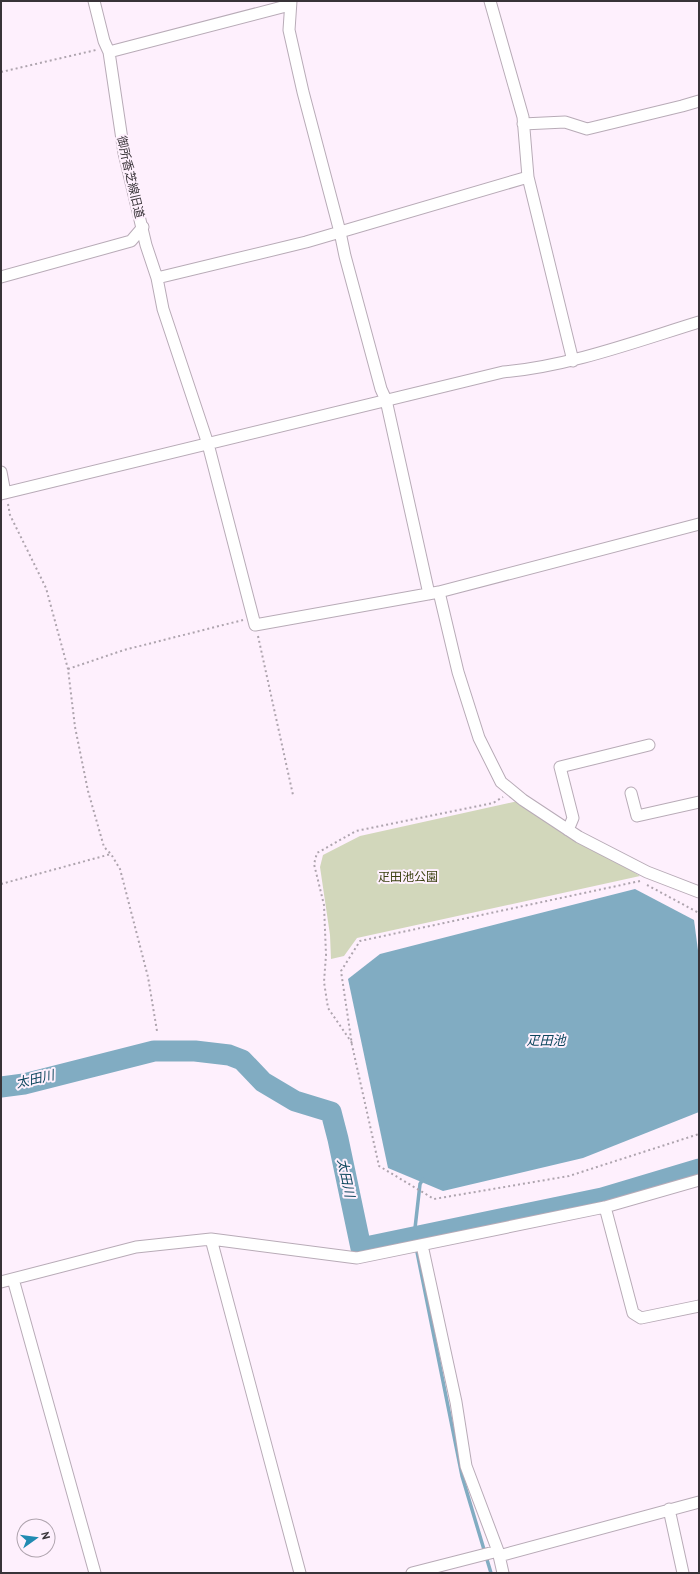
<svg xmlns="http://www.w3.org/2000/svg" width="700" height="1574" viewBox="0 0 700 1574" font-family="'PT Sans','Noto Sans JP',sans-serif">
	<style>
		.green { fill: #d2d7bb }
		.water { fill: #81acc2 }
		.lines { fill: none; stroke-linecap: round; stroke-linejoin: round }
		.stream { stroke: #81acc2; stroke-width: 3.5 }
		.river { stroke: #81acc2; stroke-width: 21 }
		.minor-casing { stroke: #b8abb7; stroke-width: 13 }
		.path { stroke: #aea4ae; stroke-width: 2; stroke-dasharray: 2 3; stroke-linecap: butt }
		.minor { stroke: #fff; stroke-width: 11 }
		.labels { text-anchor: middle; dominant-baseline: central; stroke-width: 4; stroke-linejoin: round; paint-order: stroke }
		.street-label { font-size: 12px; fill: #383338; stroke: #fef0fd }
		.park-label { font-size: 12px; fill: #3a3f0f; stroke: #fef0fd }
		.water-label { font-size: 13px; font-style: italic; fill: #0c465d; stroke: #fef0fd }
	</style>
	<rect width="100%" height="100%" fill="#fef0fd"/>
	<!-- green -->
	<path class="green" d="M518 801 640 876 357 938 344 956 331 959 330 935 320 867 323 855 360 836Z"/>
	<!-- water -->
	<path class="water" d="M635 889 694 920 699 958V1112L583 1158 443 1191 388 1168 348 979 380 954Z"/>
	<g class="lines">
		<!-- stream -->
		<path class="stream" d="M423 1179 420 1184 414 1237 462 1476 491 1573"/>
		<!-- river -->
		<path class="river" d="M1 1087 24 1084 154 1051H195L229 1055 242 1060 263 1082 295 1101 331 1112 338 1139 361 1248 602 1198 699 1169"/>
		<defs>
			<path id="minor" d="M94 1 104 41 109 52 124 153 146 245 157 278 163 309 208 444 255 625 439 592 699 524
				M291 1 289 30 303 92 340 232 345 256 381 389 386 400 429 594
				M490 1 523 117 528 177 573 361
				M109 52 290 5
				M523 124 565 122 587 129 682 106 699 101
				M1 277 131 241 143 227
				M157 278 306 242 528 177
				M1 472 5 493
				M1 494 503 372C570 366 634 342 699 322
				M439 592 458 672 479 738 501 782 523 800 579 837 647 872 699 892
				M631 793 637 816 699 802
				M568 830 573 818 560 767 649 745
				M605 1207 633 1313 641 1318 699 1306
				M211 1239 300 1573
				M422 1245 456 1402 466 1466 498 1551 503 1573
				M13 1279 95 1573
				M1 1282 136 1247 211 1239 357 1258 605 1207 699 1180
				M669 1509 683 1573
				M499 1556 699 1502
				M412 1573 498 1551"/>
		</defs>
		<!-- minor casing -->
		<use href="#minor" class="minor-casing"/>
		<!-- path -->
		<path class="path" d="M1 72 96 50
			M8 504 10 515 46 588 68 669 75 727 88 791 104 847 111 854 120 869 148 977 157 1031
			M258 636 293 795
			M68 669 124 650 243 620
			M640 881 360 941 341 971 352 1045 379 1166 434 1199 569 1176 699 1134
			M1 884 111 854
			M647 885 699 913
			M352 1043 328 1008 324 982 326 955 324 905 314 864 317 853 356 831 493 803 503 797"/>
		<!-- minor -->
		<use href="#minor" class="minor"/>
	</g>
	<g class="labels">
		<!-- street labels -->
		<g class="street-label">
			<text transform="translate(131 177) rotate(77)">御所香芝線旧道</text>
		</g>
		<!-- park labels -->
		<g class="park-label">
			<text x="408" y="876">疋田池公園</text>
		</g>
		<!-- water labels -->
		<g class="water-label">
			<text x="546" y="1040">疋田池</text>
			<text transform="translate(35 1079) rotate(-13)">太田川</text>
			<text transform="translate(346 1178) rotate(78)">太田川</text>
		</g>
	</g>
	<!-- border -->
	<rect width="700" height="1574" fill="none" stroke="#383338" stroke-width="4"/>
	<!-- north arrow -->
	<g transform="translate(36 1538) rotate(76)"><circle r="19" fill="#fef0fd" stroke="#afa4ae"/>
	<path d="M0-3L7 15L0 10L-7 15Z" fill="#218bb2"/>
	<text y="-6" font-size="11" font-weight="bold" text-anchor="middle" fill="#383338">N</text>
	</g>
</svg>
